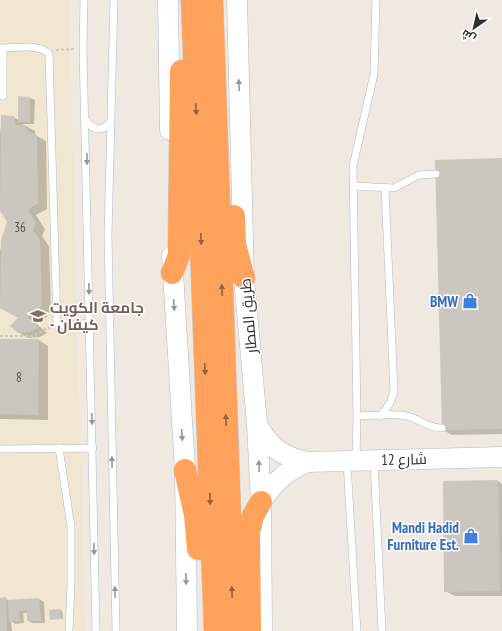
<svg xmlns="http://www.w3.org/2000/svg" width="502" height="631" viewBox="0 0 502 631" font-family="'PT Sans Narrow',Cairo,sans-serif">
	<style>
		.education { fill: #f0e6d1 }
		.shadow { fill: #0003 }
		.building { fill: #cbc7bf }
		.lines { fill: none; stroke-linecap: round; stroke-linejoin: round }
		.lane-casing { stroke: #b4b7c1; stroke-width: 8 }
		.secondary-casing { stroke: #b4b7c1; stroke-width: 21 }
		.highway-casing { stroke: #c9c9c9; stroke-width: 23 }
		.path { stroke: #c9c9c9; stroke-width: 2; stroke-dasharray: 3 2; stroke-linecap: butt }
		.lane { stroke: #fff; stroke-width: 7 }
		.secondary { stroke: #fff; stroke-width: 20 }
		.highway { stroke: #ffa35c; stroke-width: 22 }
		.oneway { fill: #969696 }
		.oneway2 { fill: #8c6343 }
		.labels { text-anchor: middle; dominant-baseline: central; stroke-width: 3; stroke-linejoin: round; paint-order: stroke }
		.number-label { font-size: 13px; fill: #555452 }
		.shop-label { font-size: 15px; font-weight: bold; fill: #366cbe; stroke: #fff; text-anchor: end }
		.education-label { font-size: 15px; font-weight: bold; fill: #785e54; stroke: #fff; text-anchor: start }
		.street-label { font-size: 15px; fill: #2e2e2e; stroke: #fff }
	</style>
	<rect width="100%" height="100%" fill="#efe9e1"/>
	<!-- education -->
	<path class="education" d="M0 0H69L85 631H0Z"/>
	<!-- shadow -->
	<path class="shadow" d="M19 97 30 98 35 100 34 124H22L35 131V135L46 141 47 209 36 215 45 229 42 236 49 246 51 311 45 319 38 317 37 324 47 333 40 337 28 338 18 332 19 318 0 307V251L8 222 0 209V135L2 116 13 117 19 120Z
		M502 159V434L452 435 443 430Z
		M0 340H39L48 346V420L0 419Z
		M498 481 502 484V596H455L445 591Z
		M5 598 9 601 39 599 44 602 45 623H33L28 621V613H23L24 623 15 624 11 621 12 631H0V599Z
		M60 610 62 611 63 619H51Z"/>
	<!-- building -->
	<path class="building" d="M18 96 30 97V122H18Z
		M1 115 14 116 16 125H25L27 131 37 135 38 203 28 210 36 223 33 230 40 240 42 305 36 314 29 312 28 318 39 327 30 332 18 333 10 326 18 318 0 308 1 240 7 222 0 211Z
		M502 158V429L442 430 435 160Z
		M0 339H39L38 415 0 414Z
		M498 480 500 591 444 592 443 481Z
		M6 597 7 631H0V598Z
		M39 598 41 621H27V611H19L20 621 9 622 8 600Z
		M60 609 61 619 50 620 49 610Z"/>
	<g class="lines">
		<defs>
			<path id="lane" d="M84 0 83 49 96 631
				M114 0 108 235 116 631
				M0 48C14 48 39 43 49 54L57 323 66 326 89 323
				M3 96V48
				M86 120C93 131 104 132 111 121
				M354 186 394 188 419 175 436 174
				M357 416C373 416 391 413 407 416 420 419 428 428 442 428
				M381 416 390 403 394 391 385 188
				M59 448 71 527V585L69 631
				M0 449 93 448
				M356 459 357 416 353 166 374 74 376 0
				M374 461 382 631
				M347 463 357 631"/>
			<path id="secondary" d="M168 0 170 130
				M237 0 244 278 257 424 261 502 262 631
				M172 256 185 470 187 631
				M257 424C270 448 281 456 307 462L502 457
				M261 502C273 483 286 471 307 462"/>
			<path id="highway" d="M192 0 215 631
				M212 0 234 631
				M234 216 235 244 244 278
				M172 273 179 255V247L181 71
				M185 470 195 515 198 549
				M250 631 249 532 253 516 261 502"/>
		</defs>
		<!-- lane casing -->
		<use href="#lane" class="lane-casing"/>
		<!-- secondary casing -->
		<use href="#secondary" class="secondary-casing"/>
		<!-- highway casing -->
		<use href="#highway" class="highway-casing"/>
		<!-- path -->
		<path class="path" d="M56 50 74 49
			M0 336H33L50 327"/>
		<!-- lane -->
		<use href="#lane" class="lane"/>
		<!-- secondary -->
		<use href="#secondary" class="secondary"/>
		<!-- highway -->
		<use href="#highway" class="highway"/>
	</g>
	<!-- one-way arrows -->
	<defs><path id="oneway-solid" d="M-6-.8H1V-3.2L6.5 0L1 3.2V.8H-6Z"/></defs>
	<g class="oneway">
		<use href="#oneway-solid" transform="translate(239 85) rotate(-92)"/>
		<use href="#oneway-solid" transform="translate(87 159) rotate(89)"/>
		<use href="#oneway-solid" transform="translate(89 289) rotate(89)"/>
		<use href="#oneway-solid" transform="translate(174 305) rotate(86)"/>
		<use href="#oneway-solid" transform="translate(92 419) rotate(88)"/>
		<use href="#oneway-solid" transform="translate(182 435) rotate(86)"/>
		<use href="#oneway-solid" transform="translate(112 462) rotate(-91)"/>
		<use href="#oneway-solid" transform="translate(259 466) rotate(-92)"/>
		<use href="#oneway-solid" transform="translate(94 549) rotate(89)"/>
		<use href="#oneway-solid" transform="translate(186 579) rotate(89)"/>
		<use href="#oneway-solid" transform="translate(115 592) rotate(-91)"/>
	</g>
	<g class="oneway2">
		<use href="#oneway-solid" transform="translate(196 109) rotate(88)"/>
		<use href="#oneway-solid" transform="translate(201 239) rotate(88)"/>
		<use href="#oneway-solid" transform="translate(222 290) rotate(-92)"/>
		<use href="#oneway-solid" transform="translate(205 369) rotate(88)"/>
		<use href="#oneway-solid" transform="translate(226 420) rotate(-92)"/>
		<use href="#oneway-solid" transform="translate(210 499) rotate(88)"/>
		<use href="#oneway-solid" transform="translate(232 592) rotate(-92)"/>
	</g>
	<!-- icons -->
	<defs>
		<symbol id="shop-bare" viewBox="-9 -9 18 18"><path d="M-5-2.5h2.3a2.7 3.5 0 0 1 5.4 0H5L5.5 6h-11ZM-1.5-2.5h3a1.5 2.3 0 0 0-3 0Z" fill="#3f7fe0" stroke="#fff" stroke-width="2.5" paint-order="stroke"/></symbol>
		<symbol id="university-bare" viewBox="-9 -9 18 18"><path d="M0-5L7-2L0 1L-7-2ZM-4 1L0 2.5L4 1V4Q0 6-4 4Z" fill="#8d6e63" stroke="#fff" stroke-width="2.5" paint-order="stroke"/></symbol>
	</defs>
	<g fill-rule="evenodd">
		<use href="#shop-bare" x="459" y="290" width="22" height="22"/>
		<use href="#university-bare" x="27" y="305" width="22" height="22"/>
		<use href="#shop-bare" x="460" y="525" width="22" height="22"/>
	</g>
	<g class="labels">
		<!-- number labels -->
		<g class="number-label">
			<text x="20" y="227">36</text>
			<text x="19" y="377">8</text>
		</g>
		<!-- shop labels -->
		<g class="shop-label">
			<text x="458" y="301">BMW</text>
			<text x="459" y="527">Mandi Hadid<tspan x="459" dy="17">Furniture Est.</tspan></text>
		</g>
		<!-- education labels -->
		<g class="education-label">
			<text x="50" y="307">جامعة الكويت<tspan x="50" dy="17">- كيفان</tspan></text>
		</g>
		<!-- street labels -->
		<g class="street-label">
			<text transform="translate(248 316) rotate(-95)">طريق المطار</text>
			<text transform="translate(404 459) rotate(-1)">شارع 12</text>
		</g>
	</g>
	<!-- north arrow -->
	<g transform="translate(474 28) rotate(214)" stroke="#ffffff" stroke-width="3" paint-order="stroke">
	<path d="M0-3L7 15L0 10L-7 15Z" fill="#2e2e2e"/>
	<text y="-6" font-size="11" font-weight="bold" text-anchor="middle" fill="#2e2e2e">ش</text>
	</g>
</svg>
